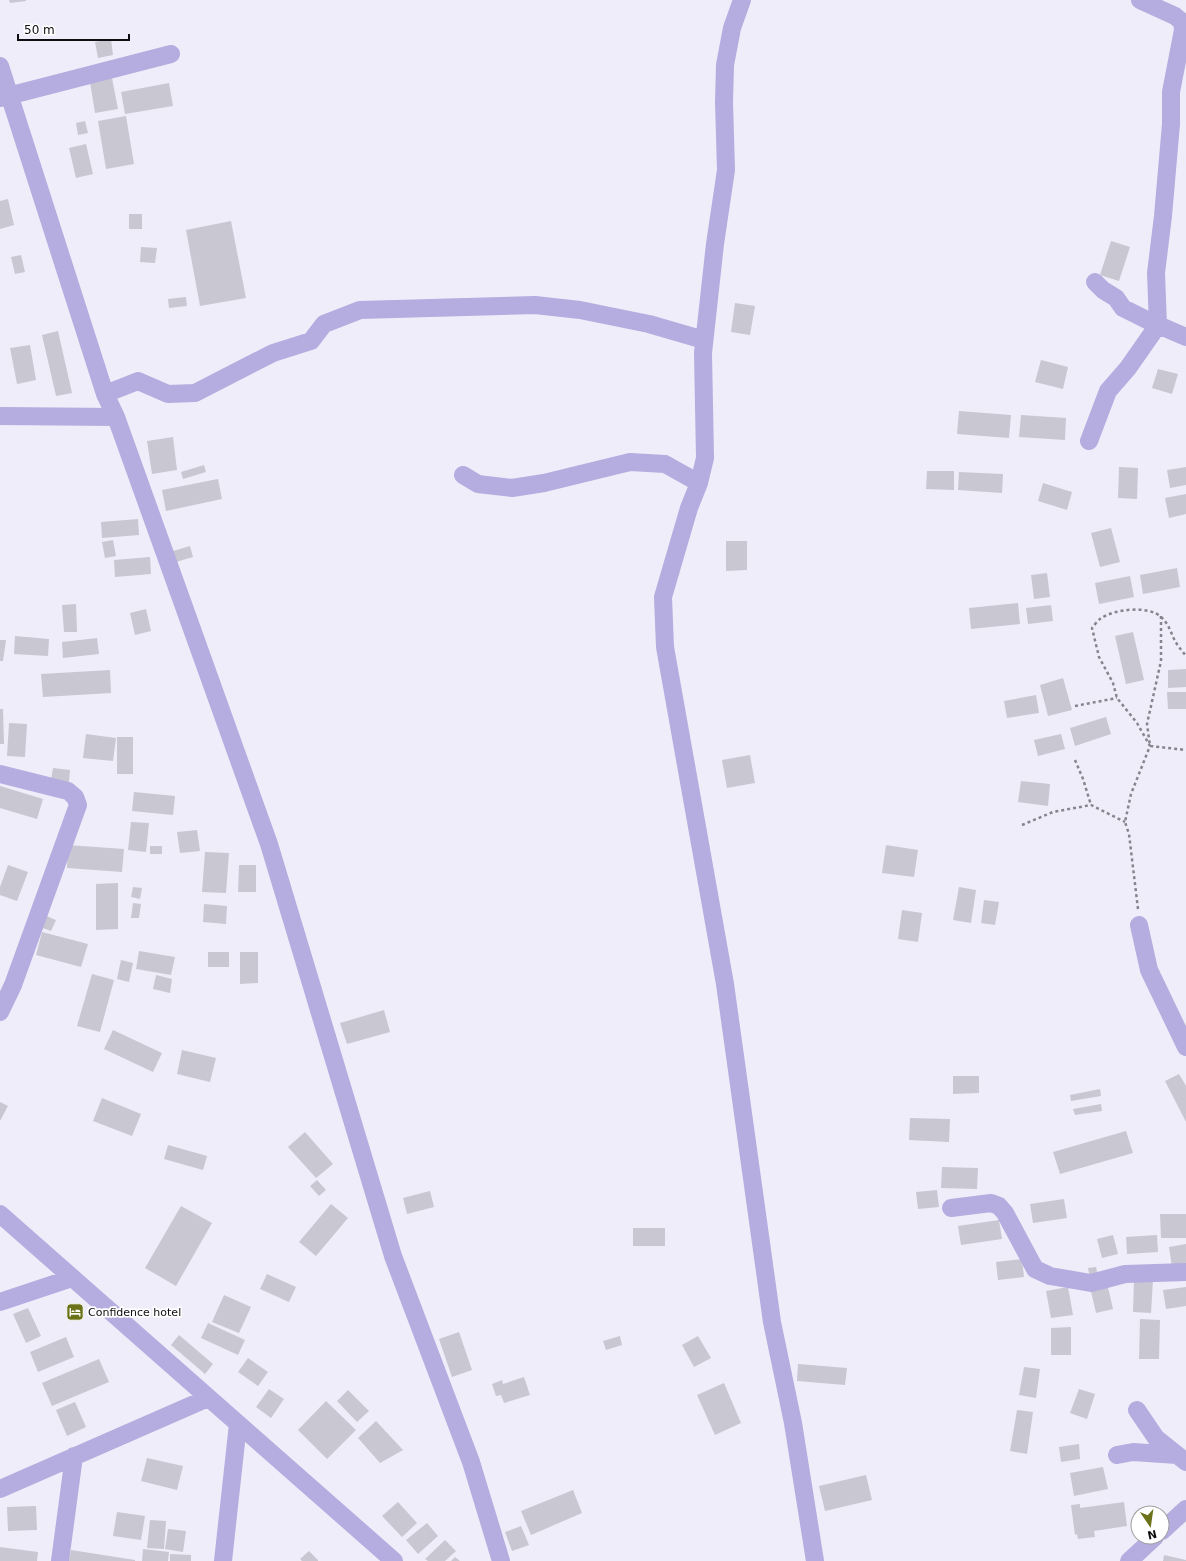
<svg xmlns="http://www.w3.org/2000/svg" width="1186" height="1561" viewBox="0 0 1186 1561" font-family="'DejaVu Sans',sans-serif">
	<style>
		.building { fill: #c8c7d2 }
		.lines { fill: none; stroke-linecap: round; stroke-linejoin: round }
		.path { stroke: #86848c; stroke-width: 2.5; stroke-dasharray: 3 3; stroke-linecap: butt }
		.minor { stroke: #b5acdf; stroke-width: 18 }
		.labels { text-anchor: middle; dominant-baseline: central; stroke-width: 3.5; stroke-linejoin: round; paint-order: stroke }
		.poi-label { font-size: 11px; fill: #0e0d11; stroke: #fff; text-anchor: start }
	</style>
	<rect width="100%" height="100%" fill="#efedf9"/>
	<!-- building -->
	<path class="building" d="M9 0H26V1L10 3Z
		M111 39 113 55 98 58 95 42Z
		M112 78 118 109 95 113 90 82Z
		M169 83 173 106 125 114 121 92Z
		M126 116 134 164 106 169 98 121Z
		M85 121 88 133 78 135 76 123Z
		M86 144 93 174 76 178 69 148Z
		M8 199 14 225 0 229V201Z
		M129 214H142V229H129Z
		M231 221 246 298 200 306 186 230Z
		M1111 241 1130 247 1119 281 1100 275Z
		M141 247 157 248 155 263 140 262Z
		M21 255 25 272 15 274 11 257Z
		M186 297 187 306 169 308 168 299Z
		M735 303 755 306 750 335 731 332Z
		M58 331 72 393 56 396 42 335Z
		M30 345 36 380 17 384 10 348Z
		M1041 360 1068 367 1063 389 1035 382Z
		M1158 369 1178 374 1172 394 1152 388Z
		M959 411 1011 415 1009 438 957 434Z
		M1021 415 1066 418 1065 440 1019 437Z
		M173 437 177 470 152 474 147 441Z
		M204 465 206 472 183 479 181 472Z
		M1119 467 1138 468 1137 499 1118 498Z
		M1186 467V485L1170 488 1167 470Z
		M927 471H954V490L926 489Z
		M959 472 1003 474 1002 493 958 490Z
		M218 479 222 499 166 511 162 490Z
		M1043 483 1072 492 1067 510 1038 501Z
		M1186 494V514L1169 518 1165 498Z
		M138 519 139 535 102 538 101 522Z
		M1111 528 1120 562 1100 567 1091 533Z
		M113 540 116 556 105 558 102 542Z
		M726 541H747V570L726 571Z
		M190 546 193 557 176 562 173 551Z
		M150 557 151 574 115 577 114 560Z
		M1177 568 1180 587 1143 594 1140 575Z
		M1047 573 1050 597 1034 599 1031 575Z
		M1130 576 1134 597 1099 604 1095 583Z
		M1018 603 1020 624 971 629 969 608Z
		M76 604 77 632H64L62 605Z
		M1051 605 1053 621 1028 624 1026 608Z
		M146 609 151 631 135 635 130 613Z
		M1133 632 1144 680 1126 684 1115 636Z
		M15 636 49 639 48 656 14 654Z
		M97 638 99 654 63 658 62 642Z
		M0 640H6L3 661H0Z
		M1186 669V687L1168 688V670Z
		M110 670 111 693 43 697 41 674Z
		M1063 678 1072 710 1048 716 1040 685Z
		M1167 692H1186V709H1168Z
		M1036 695 1039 713 1007 718 1004 701Z
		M0 709H3L4 744H0Z
		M1106 717 1111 734 1075 746 1070 728Z
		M9 723 27 724 25 757 7 756Z
		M86 734 116 738 113 761 83 758Z
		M1061 734 1065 749 1038 756 1034 740Z
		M117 737H133V774H117Z
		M750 755 755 783 727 788 722 760Z
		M53 768 70 770 69 782 51 780Z
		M1021 781 1050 784 1048 806 1018 802Z
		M0 786 43 799 37 819 0 808Z
		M134 792 175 796 173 815 132 811Z
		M131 822 149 823 146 852 128 850Z
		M197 830 200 851 180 853 177 832Z
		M68 845 124 849 122 872 67 868Z
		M886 845 918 850 914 877 882 873Z
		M150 846H162V854H150Z
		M205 852 229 853 226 893 202 892Z
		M8 865 28 872 17 901 0 895V887Z
		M239 865H256V892H238Z
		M118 883V929L96 930V884Z
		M133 887 142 888 140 899 131 897Z
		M959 887 976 890 971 923 953 920Z
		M984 900 999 902 995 925 981 923Z
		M133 903 141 904 139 918H131Z
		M204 904 227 906 226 924 203 922Z
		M902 910 922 913 918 942 898 939Z
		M44 915 56 920 51 931 40 927Z
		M42 932 88 944 81 967 36 955Z
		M139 951 175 957 171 975 136 969Z
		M208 952H229V967H208Z
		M240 952H258V983L240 984Z
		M121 960 133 963 129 982 117 979Z
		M92 974 114 980 100 1032 77 1026Z
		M156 975 172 979 170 993 153 989Z
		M384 1010 390 1032 347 1044 340 1023Z
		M113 1030 162 1053 153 1072 104 1049Z
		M182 1050 216 1058 210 1082 177 1074Z
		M1179 1074 1186 1086V1122L1165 1081Z
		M953 1076H979V1093L953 1094Z
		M1100 1089 1101 1096 1071 1101 1070 1095Z
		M102 1098 141 1114 132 1136 93 1121Z
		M0 1102 8 1106 0 1121Z
		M1101 1104 1102 1111 1075 1115 1073 1109Z
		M910 1118 950 1119 949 1142 909 1140Z
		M1126 1131 1133 1153 1060 1174 1053 1152Z
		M305 1132 333 1164 316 1178 288 1147Z
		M168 1145 207 1156 203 1170 164 1159Z
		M942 1167 978 1168 977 1189 941 1188Z
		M317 1180 326 1190 319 1196 310 1186Z
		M937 1190 939 1207 918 1209 916 1192Z
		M430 1191 434 1207 407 1214 403 1198Z
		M1064 1199 1067 1218 1033 1223 1030 1204Z
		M331 1204 348 1218 316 1256 299 1242Z
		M181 1206 212 1223 176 1286 145 1268Z
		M1160 1214H1186V1238H1161Z
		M999 1220 1002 1239 961 1245 958 1226Z
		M633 1228H665V1246H633Z
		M1113 1235 1118 1254 1102 1258 1097 1239Z
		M1157 1235 1158 1252 1127 1254 1126 1237Z
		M1186 1244V1264L1172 1267 1169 1247Z
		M1022 1259 1024 1277 998 1280 996 1262Z
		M1096 1267 1098 1277 1090 1278 1088 1268Z
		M267 1274 296 1287 289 1302 260 1289Z
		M1134 1279 1153 1280 1151 1313 1133 1312Z
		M1107 1283 1113 1309 1096 1313 1090 1287Z
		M1068 1287 1073 1315 1051 1318 1046 1291Z
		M1186 1287V1306L1166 1309 1163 1290Z
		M224 1295 251 1307 239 1333 212 1322Z
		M28 1308 41 1336 26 1343 13 1314Z
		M1140 1319 1160 1320 1159 1359H1139Z
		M208 1323 245 1340 238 1355 201 1338Z
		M1071 1327V1355H1051V1328Z
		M459 1332 472 1370 452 1377 439 1339Z
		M179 1335 213 1364 205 1374 171 1345Z
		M620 1336 622 1345 606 1350 603 1341Z
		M698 1336 711 1358 694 1367 682 1345Z
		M66 1337 74 1357 38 1372 30 1352Z
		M248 1358 268 1372 258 1386 238 1372Z
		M99 1359 109 1382 52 1406 42 1383Z
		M798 1364 847 1368 845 1385 797 1381Z
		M1024 1367 1040 1369 1036 1398 1019 1395Z
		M524 1377 530 1395 504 1403 501 1395 496 1396 492 1384 502 1380 503 1384Z
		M724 1383 741 1423 715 1435 697 1395Z
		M269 1389 284 1399 271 1418 256 1407Z
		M1079 1389 1095 1394 1087 1419 1070 1413Z
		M348 1390 369 1411 357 1422 337 1401Z
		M326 1401 356 1430 327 1459 298 1430Z
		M75 1402 86 1427 67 1436 56 1410Z
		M1017 1410 1033 1412 1027 1454 1010 1451Z
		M376 1421 403 1450 380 1463 358 1438Z
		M1079 1444 1080 1459 1061 1462 1059 1447Z
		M147 1458 183 1466 177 1490 141 1481Z
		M1103 1467 1108 1489 1074 1496 1070 1473Z
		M866 1475 872 1500 825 1511 819 1486Z
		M573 1490 582 1513 531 1535 521 1511Z
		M398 1502 417 1523 402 1537 382 1516Z
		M1124 1502 1127 1526 1094 1531 1095 1537 1078 1539 1077 1534 1075 1535 1071 1505 1080 1504V1508Z
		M36 1506 37 1530 8 1531 7 1507Z
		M117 1512 145 1516 141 1540 113 1536Z
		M150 1520 166 1521 164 1549 147 1548Z
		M427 1523 438 1536 418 1554 406 1540Z
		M521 1526 529 1545 512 1551 505 1532Z
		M168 1529 186 1531 183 1552 165 1549Z
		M445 1540 456 1551 445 1561H428L425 1559Z
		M0 1547 38 1552 37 1561H0Z
		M143 1549 169 1552 168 1561H142Z
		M71 1550 135 1560V1561H69Z
		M309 1551 318 1560V1561H302L300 1559Z
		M170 1554 191 1555V1561H170Z
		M1164 1555 1186 1560V1561H1163Z
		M455 1557 460 1561H451Z"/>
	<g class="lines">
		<!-- path -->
		<path class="path" d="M1161 616V661L1147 724 1150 746 1186 750
			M1075 706 1117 698
			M1075 760 1083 779 1091 805
			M1022 825 1053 812 1091 805 1125 822
			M1138 909 1129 834 1125 822 1131 794 1150 746 1137 723 1117 698 1113 683 1099 657 1092 628C1094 626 1097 621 1100 619 1113 609 1149 605 1161 617 1169 624 1171 633 1175 641 1178 646 1182 651 1186 656"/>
		<!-- minor -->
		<path class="minor" d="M742 0 732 28 725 65 724 102 726 170 715 244 703 353 705 458 699 483 689 508 663 597 665 647 725 984 772 1322 793 1423 815 1561
			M0 66 105 394 116 417 269 844 393 1256 471 1462 501 1561
			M0 98 171 54
			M1095 282 1103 290 1116 298 1123 308 1149 321 1186 337
			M105 394 138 381 168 394 195 393 273 353 311 341 324 324 360 310 535 305 580 310 649 324 704 340
			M0 416 116 417
			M1089 441 1108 391 1128 368 1158 325 1156 273 1163 216 1171 124V92L1183 30 1182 22 1175 16 1140 0
			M463 475 478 484 512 488 544 483 630 462 665 464 699 483
			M0 774 68 791 75 797 78 805 13 985 0 1012
			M1139 925 1149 970 1186 1047
			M951 1208 991 1203 999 1206 1005 1213 1035 1269 1050 1276 1091 1283 1125 1274 1186 1272
			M0 1214 394 1561
			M0 1302 72 1278
			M1137 1410 1156 1438 1186 1462
			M1117 1455 1133 1452 1177 1455
			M0 1489 208 1398
			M1162 1531 1186 1509
			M60 1561 74 1456
			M223 1561 238 1424
			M1129 1561 1155 1537"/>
	</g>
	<!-- icons -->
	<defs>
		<symbol id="hotel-square" viewBox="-11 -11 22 22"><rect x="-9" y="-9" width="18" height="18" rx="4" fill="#6c7219" stroke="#fff"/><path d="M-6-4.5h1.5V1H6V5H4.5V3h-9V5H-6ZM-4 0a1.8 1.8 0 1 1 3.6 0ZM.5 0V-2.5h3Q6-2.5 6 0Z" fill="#fff"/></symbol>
	</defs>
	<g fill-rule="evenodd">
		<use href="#hotel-square" x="65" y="1302" width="20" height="20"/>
	</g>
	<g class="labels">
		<!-- poi labels -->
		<g class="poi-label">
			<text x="88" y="1312">Confidence hotel</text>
		</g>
	</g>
	<!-- north arrow -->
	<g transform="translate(1150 1525) rotate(167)"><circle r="19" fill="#ffffff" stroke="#9f9ea0"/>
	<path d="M0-3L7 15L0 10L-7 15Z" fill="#6c7219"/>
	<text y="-6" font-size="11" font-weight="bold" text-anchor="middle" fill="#0e0d11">N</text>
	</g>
	<!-- scale -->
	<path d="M18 34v6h111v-6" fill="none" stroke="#0e0d11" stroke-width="2"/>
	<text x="24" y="34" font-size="12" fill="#0e0d11" stroke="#ffffff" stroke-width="3" paint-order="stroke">50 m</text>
</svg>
